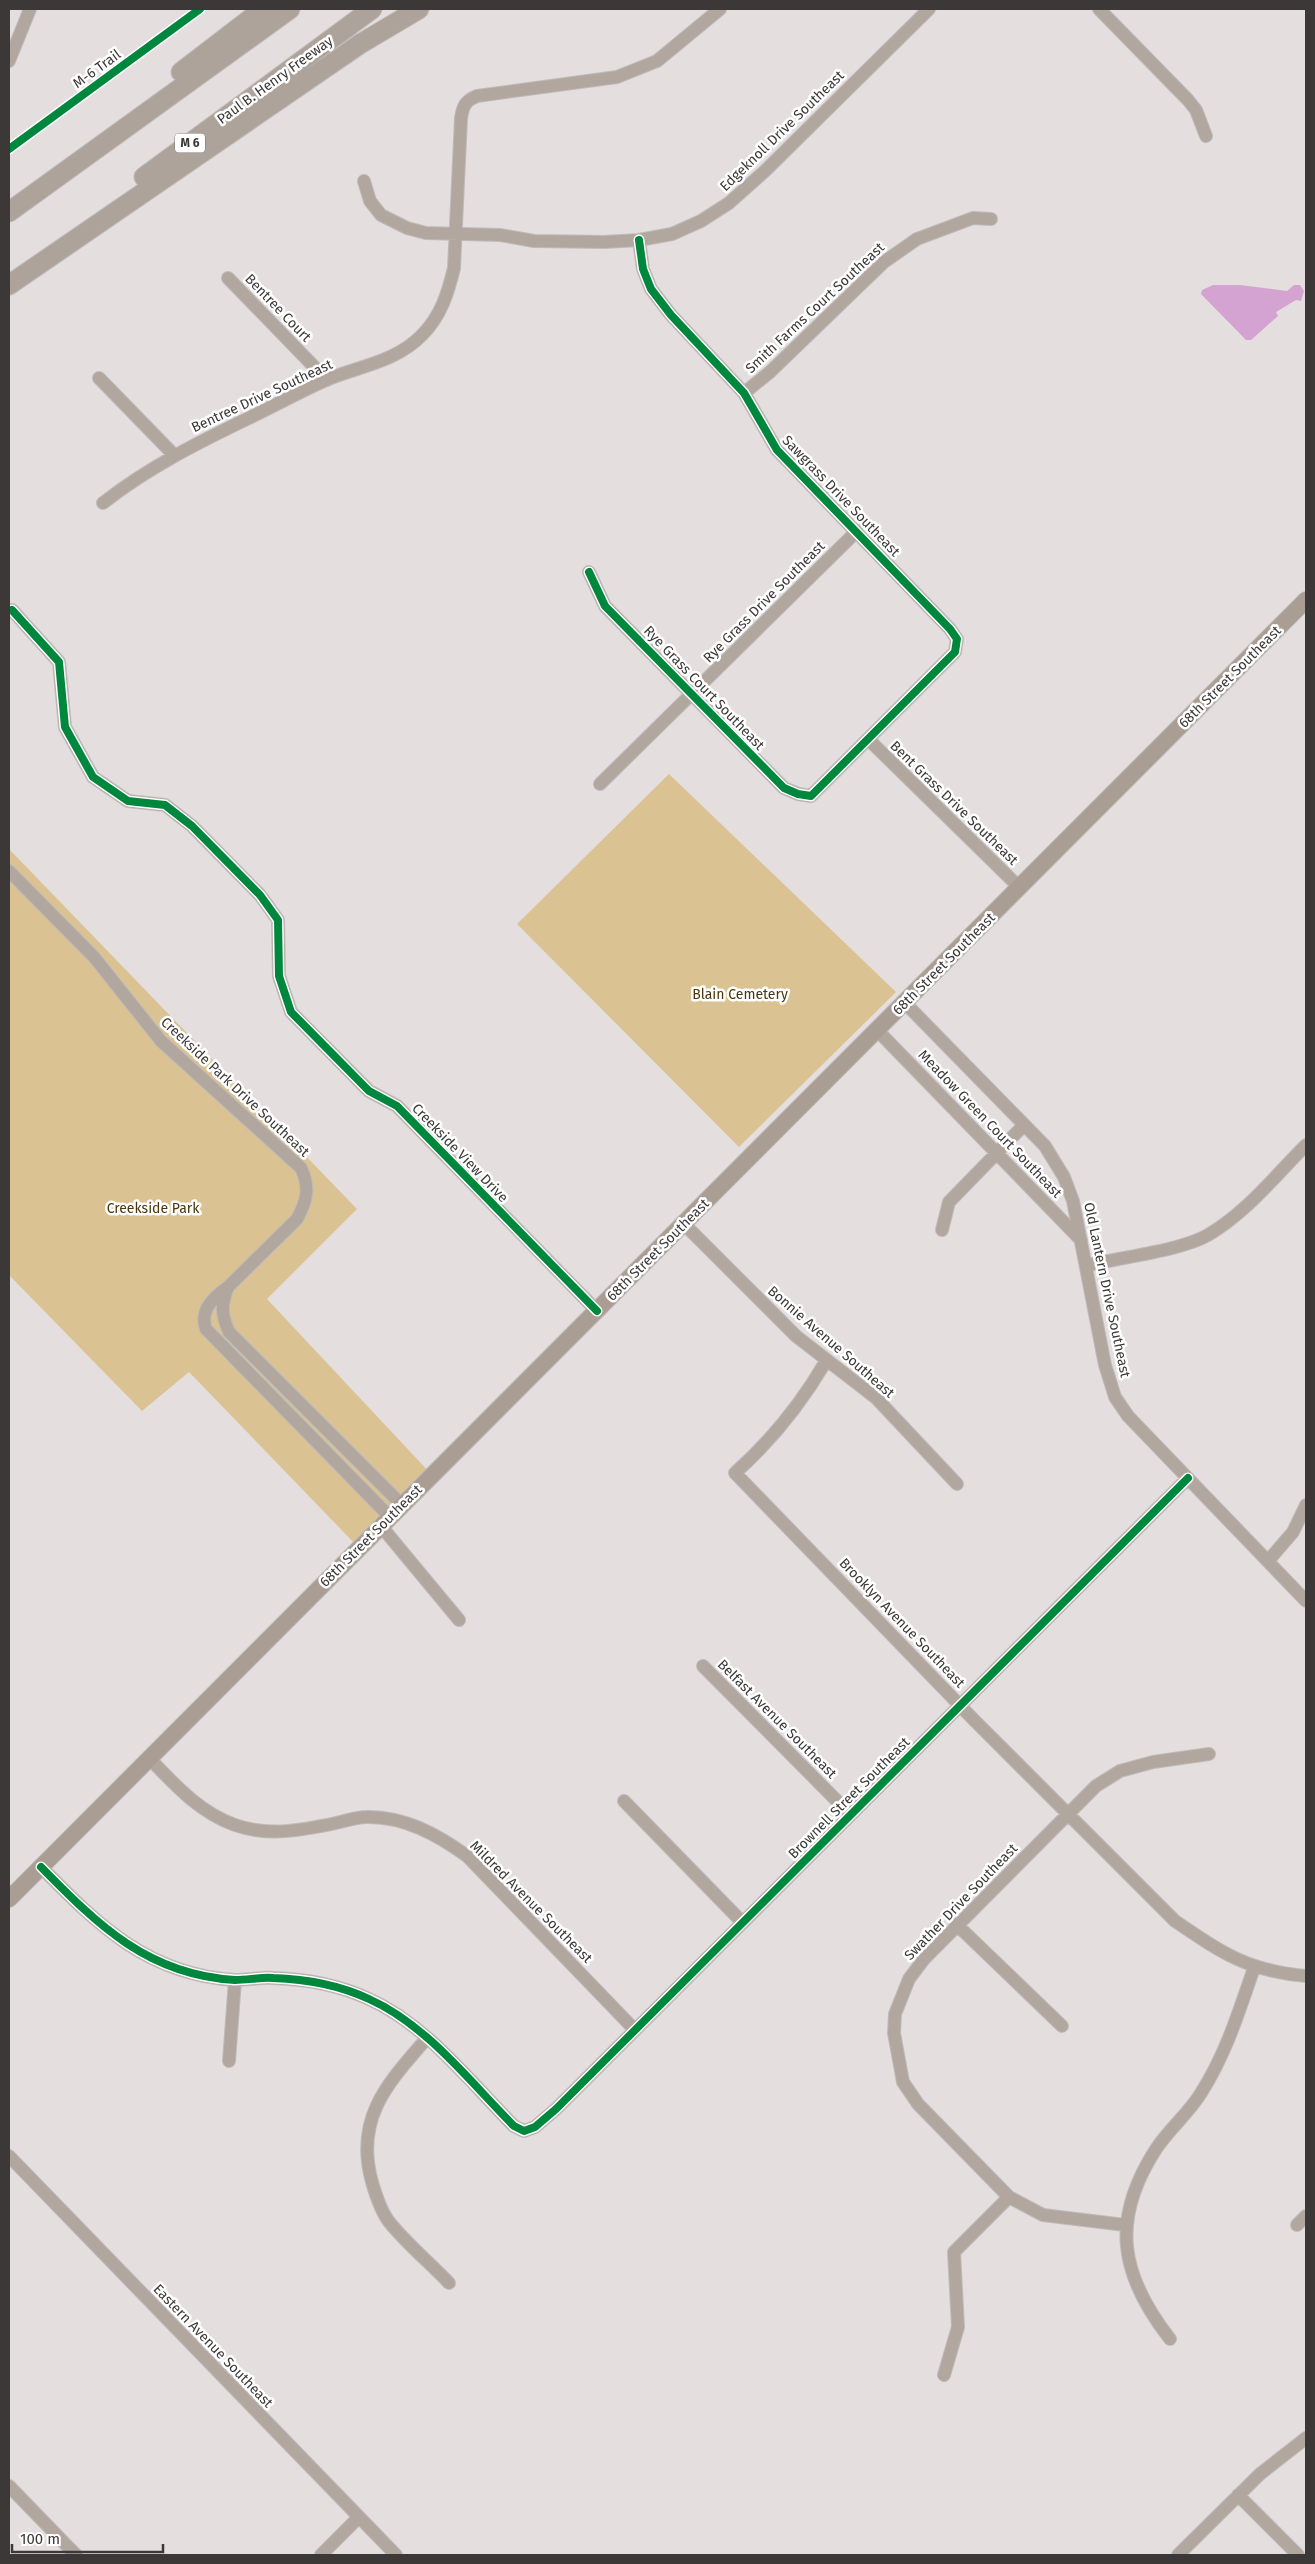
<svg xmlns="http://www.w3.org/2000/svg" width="1315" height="2564" viewBox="0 0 1315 2564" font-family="'Fira Sans',sans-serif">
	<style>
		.green { fill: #dac292 }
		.water { fill: #d5a3d2 }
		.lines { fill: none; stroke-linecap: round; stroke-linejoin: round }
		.minor-casing { stroke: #bebbba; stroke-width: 14 }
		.major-casing { stroke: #bebbba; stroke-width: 18 }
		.highway-casing { stroke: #bebbba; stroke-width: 21 }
		.minor { stroke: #b2a79f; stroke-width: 12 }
		.major { stroke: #aa9e94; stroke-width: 16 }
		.highway { stroke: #aea39b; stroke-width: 19 }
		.cycleway-casing { stroke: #fff; stroke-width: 11 }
		.cycleway { stroke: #00873e; stroke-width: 8 }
		.labels { text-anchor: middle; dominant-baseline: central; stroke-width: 5; stroke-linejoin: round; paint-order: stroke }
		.shield { fill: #fff; stroke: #767474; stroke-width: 1 }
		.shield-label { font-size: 12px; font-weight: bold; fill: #3c3838 }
		.street-label { font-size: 14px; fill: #3c3838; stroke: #fff }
		.park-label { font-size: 14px; fill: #48370d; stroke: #fff }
	</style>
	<rect width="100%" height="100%" fill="#e4dfde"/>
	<!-- green -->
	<path class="green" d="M669 774 896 992 739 1147 517 924Z
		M9 849 357 1209 267 1299 432 1475 359 1548 189 1372 142 1411 9 1275Z"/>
	<!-- water -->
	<path class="water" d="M1213 285H1240L1287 291 1294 285H1300L1304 291 1301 301 1296 300 1276 312 1278 316 1251 340H1246L1201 294 1202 290Z"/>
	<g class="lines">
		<defs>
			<path id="minor" d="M1099 9 1188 100 1196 110 1206 136
				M9 61 30 9
				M364 181 370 201 381 215 407 228 426 233 500 235 534 241 604 242 639 240 672 234 701 221 729 203 766 170 929 9
				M228 278 327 380
				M99 378 174 455
				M744 393 770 372 884 262 917 239 973 218 991 219
				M103 503C149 467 199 442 251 417 276 405 301 391 326 380 359 366 396 362 422 335 441 316 448 293 454 268L461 118C463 106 465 101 477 96L617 77 657 61 720 9
				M589 572 605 606 784 788 798 794 811 796 955 652 957 639 950 629 777 450 744 393 671 315 651 289 643 269 639 240
				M12 610 59 662 65 727 93 777 128 801 165 805 192 826 260 895 278 920 279 976 291 1012 369 1091 397 1106 597 1311
				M868 739 1020 888
				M600 784 857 531
				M9 871 94 957 161 1041 301 1168C310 1187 307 1201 297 1219L228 1287C214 1297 199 1310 206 1329L390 1517
				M905 1003 1045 1146 1064 1177 1073 1201 1105 1365 1115 1397 1128 1416 1306 1601
				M877 1030 1081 1240
				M684 1224 796 1336 876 1398 957 1484
				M942 1230 949 1202 1024 1125
				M1086 1266C1120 1257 1180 1251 1208 1235 1246 1213 1275 1176 1306 1145
				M228 1287C221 1305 221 1314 229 1332L402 1505
				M826 1361C801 1404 772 1440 735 1473L974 1720 1175 1921C1222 1953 1248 1971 1306 1976
				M381 1526 459 1620
				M1268 1561 1293 1532 1306 1505
				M703 1666 850 1814
				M149 1758C175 1785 199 1812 235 1825 269 1837 303 1830 336 1823 346 1821 357 1817 366 1817 404 1816 438 1835 467 1856L634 2029
				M624 1801 742 1922
				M41 1867C98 1925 148 1975 235 1980 248 1980 261 1977 273 1978 306 1979 339 1985 369 1999 427 2025 470 2082 514 2126L524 2131 535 2127 556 2109 1188 1478
				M956 1924 1062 2026
				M427 2038C388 2083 354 2118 372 2182 376 2196 381 2212 390 2223 408 2245 430 2263 449 2283
				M229 2061 235 1980
				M9 2156 396 2555
				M1125 2225 1043 2215 1009 2197 918 2104 903 2082 894 2033 895 2014 909 1979 924 1959 1096 1786 1120 1771 1153 1762 1209 1754
				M1297 2225 1306 2216
				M1170 2339C1120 2275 1110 2220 1156 2149 1169 2129 1189 2113 1201 2093 1226 2054 1239 2011 1254 1968
				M944 2375 958 2327 954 2252 1009 2197
				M9 2486 76 2555
				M1238 2495 1298 2555
				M321 2555 359 2517
				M1178 2555 1260 2474 1306 2438"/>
			<path id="major" d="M9 1899 1306 600"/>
			<path id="highway" d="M181 72 263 9
				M144 177 372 9
				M9 212 290 9
				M9 285 360 44 419 9"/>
		</defs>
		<!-- minor casing -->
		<use href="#minor" class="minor-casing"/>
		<!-- major casing -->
		<use href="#major" class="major-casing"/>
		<!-- highway casing -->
		<use href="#highway" class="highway-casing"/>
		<!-- minor -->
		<use href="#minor" class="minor"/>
		<!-- major -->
		<use href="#major" class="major"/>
		<!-- highway -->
		<use href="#highway" class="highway"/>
		<defs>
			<path id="cycleway" d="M9 149 200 9
				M589 572 605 606 784 788 798 794 811 796 955 652 957 639 950 629 777 450 744 393 671 315 651 289 643 269 639 240
				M12 610 59 662 65 727 93 777 128 801 165 805 192 826 260 895 278 920 279 976 291 1012 369 1091 397 1106 597 1311
				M41 1867C98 1925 148 1975 235 1980 248 1980 261 1977 273 1978 306 1979 339 1985 369 1999 427 2025 470 2082 514 2126L524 2131 535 2127 556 2109 1188 1478"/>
		</defs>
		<!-- cycleway casing -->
		<use href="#cycleway" class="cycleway-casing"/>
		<!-- cycleway -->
		<use href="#cycleway" class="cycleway"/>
	</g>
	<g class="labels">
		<!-- shield labels -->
		<rect class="shield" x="175" y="133.5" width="30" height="19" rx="4"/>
		<g class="shield-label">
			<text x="190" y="143">M 6</text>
		</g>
		<!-- street labels -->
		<g class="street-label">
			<text transform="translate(97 69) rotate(-36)">M-6 Trail</text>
			<text transform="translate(275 80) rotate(-36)">Paul B. Henry Freeway</text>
			<text transform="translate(782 131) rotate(-44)">Edgeknoll Drive Southeast</text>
			<text transform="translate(278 308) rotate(46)">Bentree Court</text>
			<text transform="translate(815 308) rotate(-43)">Smith Farms Court Southeast</text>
			<text transform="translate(262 396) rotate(-25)">Bentree Drive Southeast</text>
			<text transform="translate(841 496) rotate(46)">Sawgrass Drive Southeast</text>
			<text transform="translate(764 602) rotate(-45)">Rye Grass Drive Southeast</text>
			<text transform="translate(1230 677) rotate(-45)">68th Street Southeast</text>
			<text transform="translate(704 688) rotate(46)">Rye Grass Court Southeast</text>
			<text transform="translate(954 803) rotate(44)">Bent Grass Drive Southeast</text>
			<text transform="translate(944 964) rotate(-45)">68th Street Southeast</text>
			<text transform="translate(235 1087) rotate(43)">Creekside Park Drive Southeast</text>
			<text transform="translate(990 1124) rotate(46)">Meadow Green Court Southeast</text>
			<text transform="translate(460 1153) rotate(46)">Creekside View Drive</text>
			<text transform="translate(658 1250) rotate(-45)">68th Street Southeast</text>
			<text transform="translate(1107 1290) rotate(78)">Old Lantern Drive Southeast</text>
			<text transform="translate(831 1342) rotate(41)">Bonnie Avenue Southeast</text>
			<text transform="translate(371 1536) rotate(-45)">68th Street Southeast</text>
			<text transform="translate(902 1623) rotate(46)">Brooklyn Avenue Southeast</text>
			<text transform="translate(777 1719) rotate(45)">Belfast Avenue Southeast</text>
			<text transform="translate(849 1798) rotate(-45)">Brownell Street Southeast</text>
			<text transform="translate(531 1902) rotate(45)">Mildred Avenue Southeast</text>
			<text transform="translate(961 1902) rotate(-46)">Swather Drive Southeast</text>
			<text transform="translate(213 2346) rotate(46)">Eastern Avenue Southeast</text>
		</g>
		<!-- park labels -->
		<g class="park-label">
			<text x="740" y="994">Blain Cemetery</text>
			<text x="153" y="1208">Creekside Park</text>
		</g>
	</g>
	<!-- border -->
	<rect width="1315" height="2564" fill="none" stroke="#3c3838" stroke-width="20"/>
	<!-- scale -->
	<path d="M12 2544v8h151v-8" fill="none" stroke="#3c3838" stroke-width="2.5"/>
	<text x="20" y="2544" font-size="15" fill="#3c3838" stroke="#ffffff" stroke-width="4" paint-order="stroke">100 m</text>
</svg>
